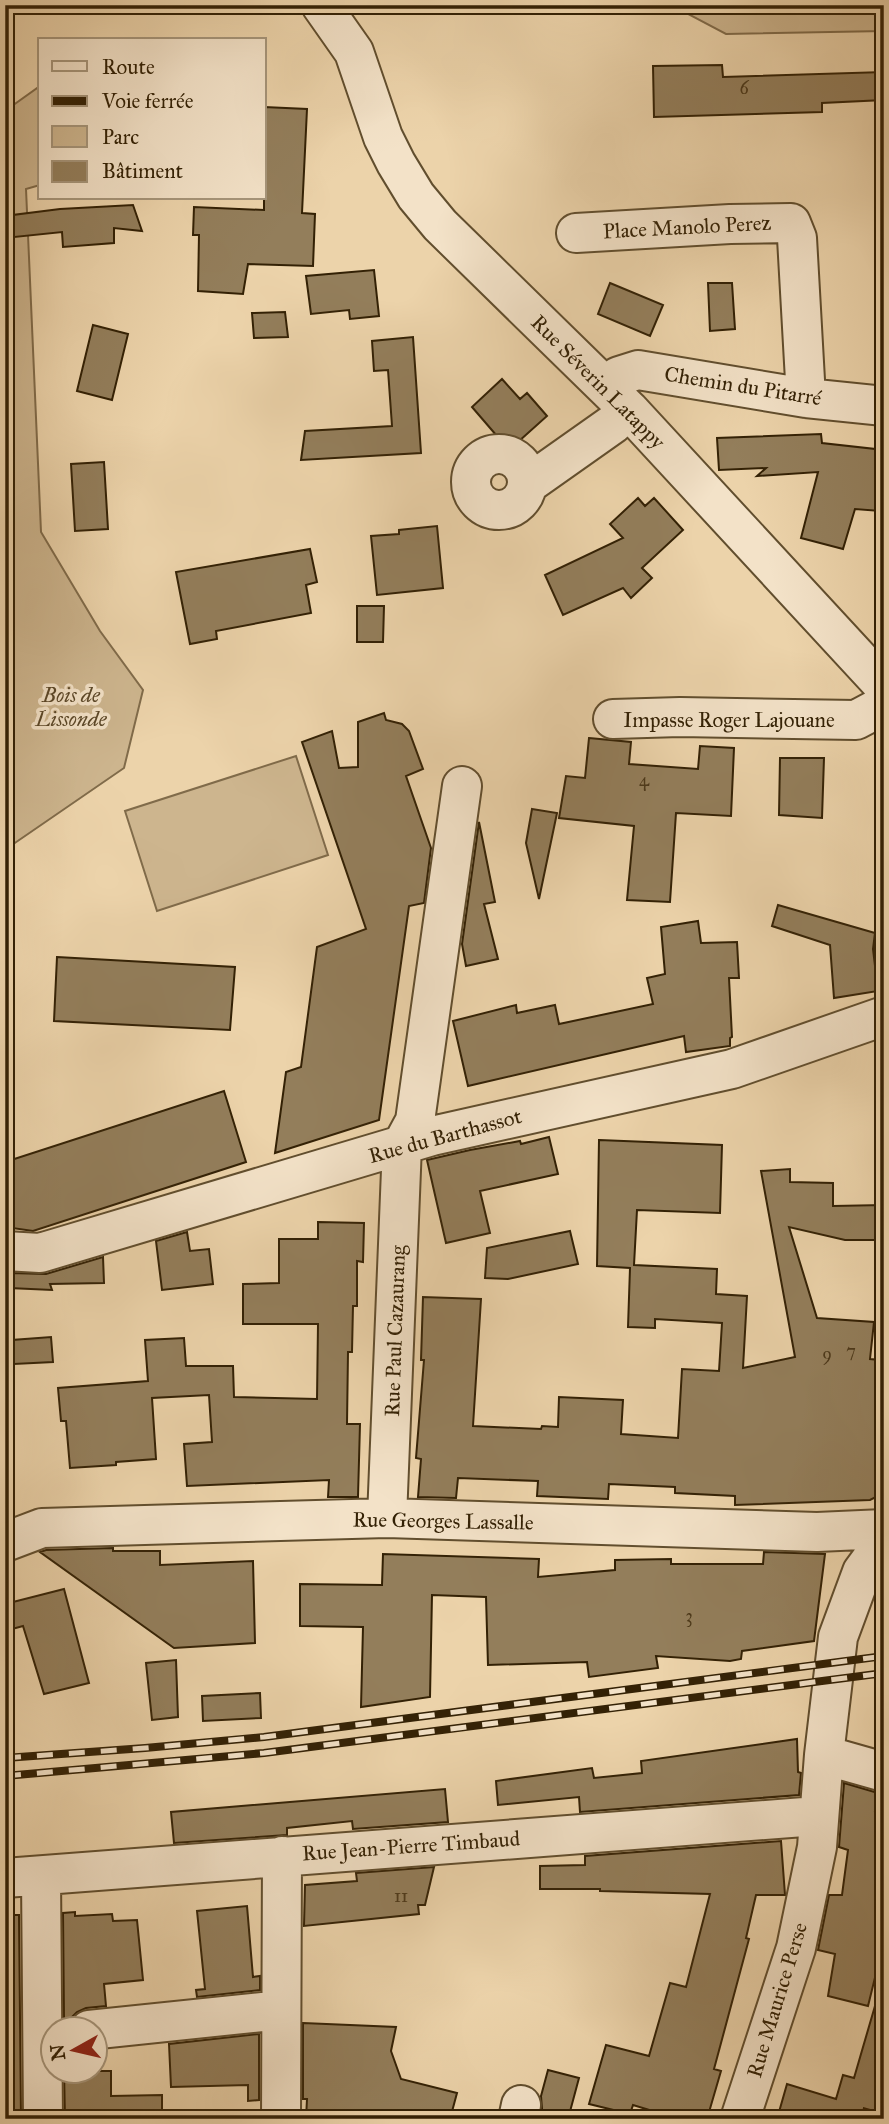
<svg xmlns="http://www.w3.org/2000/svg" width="889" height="2124" viewBox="0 0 889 2124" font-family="'IM FELL Great Primer',serif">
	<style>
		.green { fill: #cdb58e; stroke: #806b4a; stroke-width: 2 }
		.building { fill: #937e5b; stroke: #332105; stroke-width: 2 }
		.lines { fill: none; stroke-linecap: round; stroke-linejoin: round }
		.minor-casing { stroke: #614e2e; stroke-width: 42 }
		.minor { stroke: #f3e2c8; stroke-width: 38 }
		.rail-casing { stroke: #332105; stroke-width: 8 }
		.rail { stroke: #f3e2c8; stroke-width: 5; stroke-dasharray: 16; stroke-linecap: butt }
		.labels { text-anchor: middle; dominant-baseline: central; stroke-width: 7; stroke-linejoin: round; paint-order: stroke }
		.number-label { font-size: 18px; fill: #4b381a }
		.street-label { font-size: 21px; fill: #332105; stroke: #f3e2c8 }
		.park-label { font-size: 21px; font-style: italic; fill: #5a4627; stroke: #f3e2c8 }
	</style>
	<rect width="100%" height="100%" fill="#ecd3aa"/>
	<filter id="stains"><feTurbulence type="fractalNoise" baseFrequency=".00286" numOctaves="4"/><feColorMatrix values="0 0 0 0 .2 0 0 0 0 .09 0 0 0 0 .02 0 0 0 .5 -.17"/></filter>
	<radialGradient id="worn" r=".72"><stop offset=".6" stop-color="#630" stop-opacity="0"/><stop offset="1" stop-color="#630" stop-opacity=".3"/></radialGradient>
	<!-- green -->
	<path class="green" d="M688 5H884V31L726 34 688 14Z
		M40 86V185L26 189 41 532 100 631 143 690 124 768 9 847 5 846V111Z
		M296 756 328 855 157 911 125 811Z"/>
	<!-- building -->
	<path class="building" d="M722 65 723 77 884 72V100L822 103V112L654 117 653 66Z
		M264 107 307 109 302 213 315 214 313 266 248 264 243 294 198 291 199 235H193L194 207 264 210Z
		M133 205 142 231 114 228V243L63 247 62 232 5 238V216L60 209Z
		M374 270 379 316 350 319 349 310 311 314 306 276Z
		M610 283 663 305 650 336 598 314Z
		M708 283H732L735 329 710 331Z
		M285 312 288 337 254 338 252 313Z
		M93 325 128 334 112 400 77 391Z
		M413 337 421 453 301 460 305 431 392 426 388 370 374 371 372 341Z
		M502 379 520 399 527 393 547 416 509 450 472 407Z
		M821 434 822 443 884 450V499H881L880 511 855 509 843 549 801 538 818 472 757 476 766 468 719 470 717 438Z
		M104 462 108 529 75 531 71 464Z
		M638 498 645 506 654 498 683 530 642 568 652 578 631 598 623 588 563 615 545 575 623 538 610 524Z
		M437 526 443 588 377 595 371 536 399 534V530Z
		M310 549 317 582 306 585 311 613 216 631 217 639 190 644 176 572Z
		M357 606H384L383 642H357Z
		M384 713 386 720 402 724 409 731 423 769 406 776 431 848 424 903 409 906 379 1120 275 1153 286 1072 301 1067 317 947 366 929 302 742 332 731 339 768 358 767V722Z
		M589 738 631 742 629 764 698 769 700 746 734 748 731 816 676 813 670 902 627 900 634 826 559 818 566 776 585 778Z
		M780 758H824L822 818 779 815Z
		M532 809 557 813 539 899 526 843Z
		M479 822 495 902 484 904 498 959 466 966 462 944Z
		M778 905 875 933 873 949 878 991 834 998 830 945 772 926Z
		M698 921 701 943 737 942 739 978H729L732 1037 730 1038V1046L686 1052 684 1036 468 1086 453 1021 516 1005 517 1013 555 1005 559 1024 653 1004 647 978 665 974 661 927Z
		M57 957 235 967 230 1030 54 1021Z
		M224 1091 246 1162 33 1231 5 1227V1162Z
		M549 1137 558 1174 480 1191 490 1233 446 1243 427 1160 470 1150 520 1141 521 1144Z
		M599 1140 722 1145 720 1213 637 1210 634 1265 717 1269 716 1294 747 1296 743 1368 795 1357 761 1171 790 1169V1182L833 1183V1206L884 1205V1240H845L789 1227 817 1318 874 1322 870 1359 880 1360 876 1436H884V1493L870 1500 735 1505V1496L675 1493V1487L609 1484 608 1499 537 1496 538 1481 458 1478 456 1498 418 1497 421 1459 416 1458 424 1360H421L423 1297 481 1299 473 1426 541 1429 542 1426 558 1427 559 1397 623 1400 621 1434 678 1438 682 1369 719 1371 722 1323 655 1319V1328L628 1327 630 1268 597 1266Z
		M318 1222 364 1223 363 1262 357 1261V1306H353L352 1352H348L347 1424H360L358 1497H328L329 1480 187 1486 184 1444 212 1442 209 1395 152 1398 156 1459 116 1462V1465L70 1468 66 1421H61L58 1388 148 1381 145 1340 184 1338 186 1366H233L234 1397 317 1399 318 1324H243V1284L279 1283V1239H318Z
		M570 1231 578 1264 508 1279 485 1278 487 1248Z
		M187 1232 190 1251 209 1249 213 1284 162 1290 156 1241Z
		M103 1257 104 1283 50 1284 52 1290 9 1288 10 1273 46 1274Z
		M51 1337 53 1362 14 1364 12 1340Z
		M113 1548V1551H160V1565L253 1561 255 1643 174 1648 40 1552 46 1550Z
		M764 1552 825 1554 814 1641 742 1651 741 1659 730 1661 656 1656 658 1668 589 1677 587 1662 488 1665 486 1597 432 1595 430 1697 361 1707 363 1627 300 1626V1584L382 1585 383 1554 539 1559 538 1577 615 1570V1560L671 1559V1564H763Z
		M64 1589 89 1683 44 1694 23 1626 5 1631V1604Z
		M176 1660 178 1717 152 1720 146 1663Z
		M260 1693 261 1718 203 1721 202 1696Z
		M797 1739 798 1772 801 1773 799 1795 580 1812 579 1797 498 1805 496 1781 592 1768 594 1778 642 1773 641 1761Z
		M844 1783 878 1793 875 1811 884 1812V1941L868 2006 828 1996 835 1954 818 1950 829 1895H842L848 1850 839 1847Z
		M445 1789 448 1822 353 1829 352 1821 287 1828V1835L174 1843 171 1812Z
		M781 1841 785 1895H756L746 1938 749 1939 714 2069 721 2071 707 2119H679L633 2105 630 2114 589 2104 606 2045 649 2056 670 1983 686 1987 710 1894 600 1891V1889H540V1866L585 1865V1856Z
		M434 1867 425 1905H418L419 1914 304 1926 305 1885 357 1881 356 1873Z
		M247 1906 253 1977 260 1976V1990L197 1997 196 1990 205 1989 197 1911Z
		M75 1912V1916L112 1914 113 1921 137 1920 143 1980 104 1984 106 2006 86 2008 77 2012 71 2018 64 2019 63 1913Z
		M5 1915H19L21 2119H5Z
		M877 1999 884 2000V2114L863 2108 881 2113 880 2119H777L787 2084 836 2099 843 2075 854 2078Z
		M303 2023 396 2027 391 2051 401 2079 457 2093 450 2119H379L345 2111 344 2119H306L307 2099H303Z
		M259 2034V2100L248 2101V2085L171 2087 169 2044Z
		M548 2070 579 2078 568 2119H540L542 2109 541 2096Z
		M64 2071H111V2096L162 2095V2119H65Z"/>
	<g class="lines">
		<defs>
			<path id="minor" d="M321 5 354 52 383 137 396 163 416 196 440 225 629 410 884 686
				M576 233 730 224 791 223 797 238 806 398
				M605 385 619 376 638 370 806 398 884 406
				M471 482a28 28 0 1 1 56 0a28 28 0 1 1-56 0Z
				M528 484 613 424 629 410
				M613 719 680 717 856 720 884 705
				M5 1251 40 1253 432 1136 732 1069 884 1016
				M387 1518 402 1145 415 1121 462 786
				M5 1542 42 1528 387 1518 817 1532 884 1529
				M824 1755 884 1772
				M41 1876 43 2119
				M5 1878 817 1816
				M89 2030 281 2010
				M281 2119 282 1856
				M518 2119 521 2105
				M740 2119 796 1948 817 1847 824 1755 838 1637 862 1572 884 1542"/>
		</defs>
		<!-- minor casing -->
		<use href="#minor" class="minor-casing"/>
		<!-- minor -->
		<use href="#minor" class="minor"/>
		<defs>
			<path id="rail" d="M5 1758 145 1748 264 1737 884 1656
				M5 1776 264 1753 884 1673"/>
		</defs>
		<!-- rail casing -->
		<use href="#rail" class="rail-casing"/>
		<!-- rail -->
		<use href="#rail" class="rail"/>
	</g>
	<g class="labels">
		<!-- number labels -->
		<g class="number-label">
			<text x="744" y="88">6</text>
			<text x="644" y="780">4</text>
			<text x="851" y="1351">7</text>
			<text x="827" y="1354">9</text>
			<text x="689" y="1616">3</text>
			<text x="401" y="1896">11</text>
		</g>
		<!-- street labels -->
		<g class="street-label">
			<text transform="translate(687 227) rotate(-3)">Place Manolo Perez</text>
			<text transform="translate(598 382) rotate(45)">Rue Séverin Latappy</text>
			<text transform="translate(743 386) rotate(9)">Chemin du Pitarré</text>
			<text x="729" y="720">Impasse Roger Lajouane</text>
			<text transform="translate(445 1136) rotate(-15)">Rue du Barthassot</text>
			<text transform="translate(395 1331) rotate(-88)">Rue Paul Cazaurang</text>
			<text transform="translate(443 1521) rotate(1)">Rue Georges Lassalle</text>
			<text transform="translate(411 1846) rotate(-4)">Rue Jean-Pierre Timbaud</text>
			<text transform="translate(777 2000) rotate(-73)">Rue Maurice Perse</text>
		</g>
		<!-- park labels -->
		<g class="park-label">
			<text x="71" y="695">Bois de<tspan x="71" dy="24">Lissonde</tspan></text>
		</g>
	</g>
	<!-- margin -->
	<rect width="889" height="2124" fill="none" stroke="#ecd3aa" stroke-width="28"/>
	<rect x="7" y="7" width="875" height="2110" fill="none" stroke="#332105" stroke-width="3.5"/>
	<rect x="14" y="14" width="861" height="2096" fill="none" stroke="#332105" stroke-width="2"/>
	<!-- legend -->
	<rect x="38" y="38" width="228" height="161" fill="#f3e2c8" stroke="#a6957a" stroke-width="2"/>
	<rect x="52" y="61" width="35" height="10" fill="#f3e2c8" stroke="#a6957a" stroke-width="2"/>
	<text x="102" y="74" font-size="21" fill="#332105">Route</text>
	<rect x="52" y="96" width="35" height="10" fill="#332105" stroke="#a6957a" stroke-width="2"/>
	<text x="102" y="108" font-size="21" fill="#332105">Voie ferrée</text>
	<rect x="52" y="126" width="35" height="21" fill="#cdb58e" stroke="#a6957a" stroke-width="2"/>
	<text x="102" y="144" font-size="21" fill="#332105">Parc</text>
	<rect x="52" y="161" width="35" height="21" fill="#937e5b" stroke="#a6957a" stroke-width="2"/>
	<text x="102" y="178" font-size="21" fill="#332105">Bâtiment</text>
	<!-- north arrow -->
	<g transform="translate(74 2050) rotate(262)"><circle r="33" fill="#f3e2c8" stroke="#a6957a" stroke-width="2"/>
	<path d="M0-5L12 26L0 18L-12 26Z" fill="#8f2418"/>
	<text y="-10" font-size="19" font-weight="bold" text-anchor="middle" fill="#332105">N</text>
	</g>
	<rect width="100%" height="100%" filter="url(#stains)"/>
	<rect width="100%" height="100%" fill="url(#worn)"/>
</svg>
